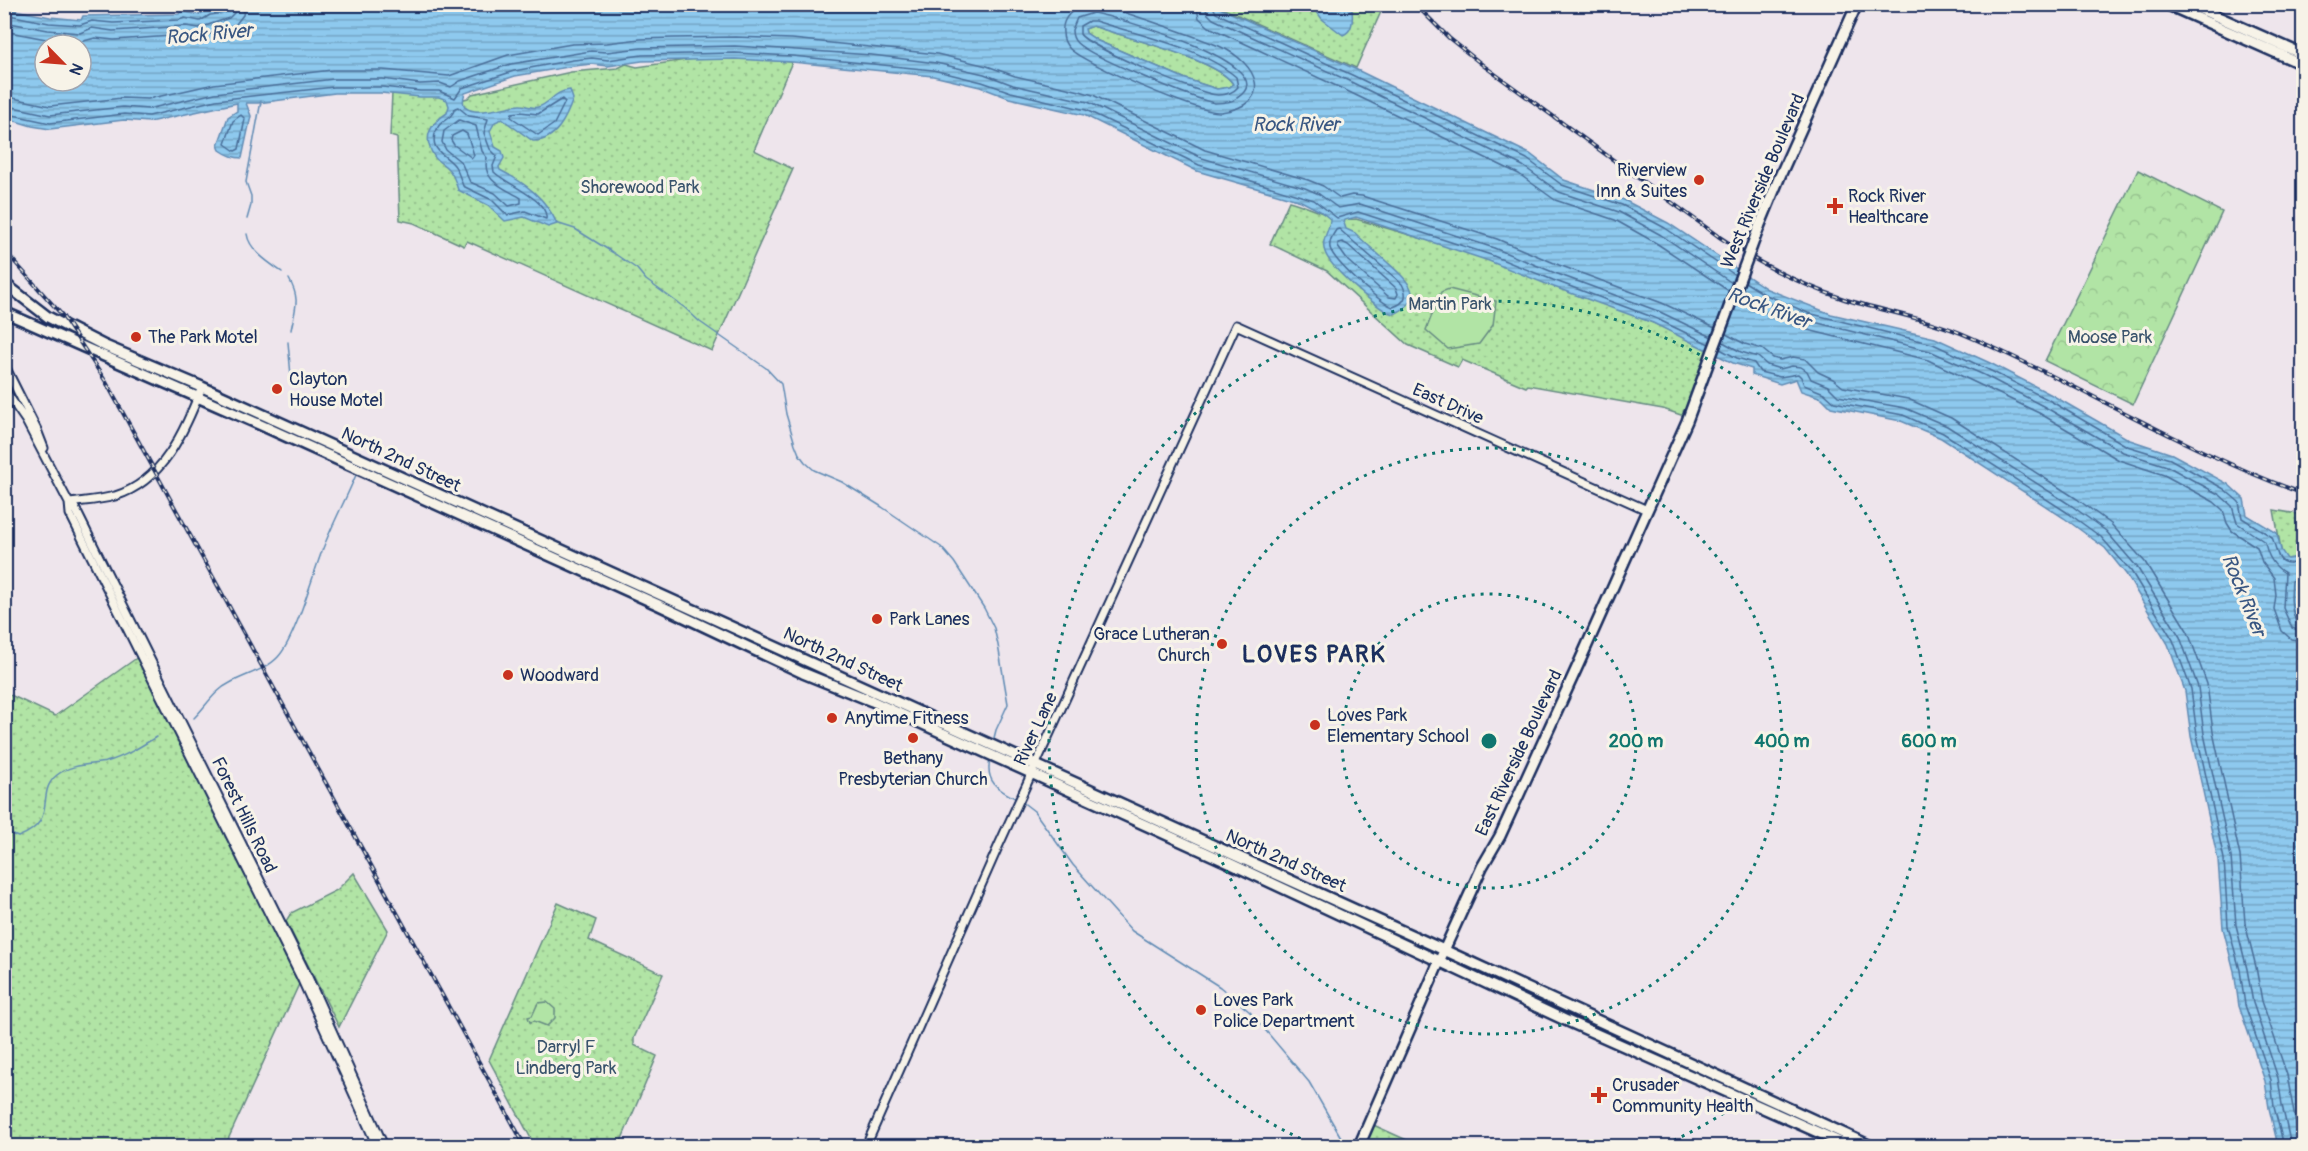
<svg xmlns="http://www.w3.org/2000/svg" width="2308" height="1151" viewBox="0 0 2308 1151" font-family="Pangolin,sans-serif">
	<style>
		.grass { fill: url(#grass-dots); stroke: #668a82; stroke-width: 1.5 }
		.forest { fill: url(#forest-crowns); stroke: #668a82; stroke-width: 1.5 }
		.garden { fill: #b1e4a5; stroke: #668a82; stroke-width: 1.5 }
		.water { fill: url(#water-rules); stroke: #608bb4; stroke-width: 1.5; fill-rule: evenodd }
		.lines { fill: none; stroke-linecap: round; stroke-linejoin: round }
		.shore { stroke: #496d98; stroke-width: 1.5 }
		.stream { stroke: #608bb4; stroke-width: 1.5 }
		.tertiary-casing { stroke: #1b2f5e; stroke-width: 11 }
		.primary-casing { stroke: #1b2f5e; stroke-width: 14 }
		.tertiary { stroke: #f7f3e8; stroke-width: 7 }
		.primary { stroke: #f7f3e8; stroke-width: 9 }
		.rail-casing { stroke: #1b2f5e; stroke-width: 4 }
		.rail { stroke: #f7f3e8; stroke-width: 1.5; stroke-dasharray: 4.5; stroke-linecap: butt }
		.primary-bridge-casing { stroke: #1b2f5e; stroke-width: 14; stroke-linecap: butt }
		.primary-bridge { stroke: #f7f3e8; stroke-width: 9 }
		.ring { fill: none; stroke: #0f766e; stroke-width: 3; stroke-dasharray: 3 6 }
		.poi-dot { fill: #c8321e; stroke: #f7f3e8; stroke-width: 2 }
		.labels { text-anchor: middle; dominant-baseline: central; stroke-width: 6; stroke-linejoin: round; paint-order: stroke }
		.poi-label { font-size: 18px; fill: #1b2f5e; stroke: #f7f3e8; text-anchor: start }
		.street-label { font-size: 18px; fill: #1b2f5e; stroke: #f7f3e8 }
		.park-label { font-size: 18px; fill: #39536c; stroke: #f7f3e8 }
		.water-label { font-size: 20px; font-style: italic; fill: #385682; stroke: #f7f3e8 }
		.district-label { font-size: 24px; font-weight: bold; letter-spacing: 1.5px; fill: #1b2f5e; stroke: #f7f3e8 }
		.centre { fill: #0f766e; stroke: #f7f3e8; stroke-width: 3 }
		.ring-label { font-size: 18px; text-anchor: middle; font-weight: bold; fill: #0f766e; stroke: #f7f3e8; stroke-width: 6; stroke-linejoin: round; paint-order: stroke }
	</style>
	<defs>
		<pattern id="grass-dots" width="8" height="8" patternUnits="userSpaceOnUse" patternTransform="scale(1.5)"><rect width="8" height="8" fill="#b1e4a5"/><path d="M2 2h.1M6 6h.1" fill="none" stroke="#98c490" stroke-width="1.8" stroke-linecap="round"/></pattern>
		<pattern id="forest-crowns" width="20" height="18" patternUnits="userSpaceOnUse" patternTransform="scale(1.5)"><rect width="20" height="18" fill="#b1e4a5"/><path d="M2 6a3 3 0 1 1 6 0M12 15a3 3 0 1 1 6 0" fill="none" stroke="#98c490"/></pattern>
		<pattern id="water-rules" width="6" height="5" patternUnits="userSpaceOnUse" patternTransform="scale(1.5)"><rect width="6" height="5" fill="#8ec9ee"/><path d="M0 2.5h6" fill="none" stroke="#73a4c4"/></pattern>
	</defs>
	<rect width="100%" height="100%" fill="#eee5ec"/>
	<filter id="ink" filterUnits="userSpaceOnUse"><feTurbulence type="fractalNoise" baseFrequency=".0167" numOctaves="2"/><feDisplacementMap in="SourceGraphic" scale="12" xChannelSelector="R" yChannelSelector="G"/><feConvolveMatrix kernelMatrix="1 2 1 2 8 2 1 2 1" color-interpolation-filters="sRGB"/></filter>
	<g filter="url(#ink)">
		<!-- grass -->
		<path class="grass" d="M1215 5H1384L1356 68Z
			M1093 26C1121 36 1219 60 1233 84L1230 87 1217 89 1186 79 1098 41 1086 33 1085 29Z
			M715 56 792 62 754 150 793 169 712 351 467 241 464 246 414 223 400 220 397 138 390 136 392 93 437 96 460 100 468 98 472 94 571 72 618 68 626 64 637 67Z
			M1289 201C1312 207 1333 221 1356 219L1487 258 1619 308 1708 347 1684 416 1663 409 1528 385 1526 387 1462 360 1458 367 1408 345 1327 271 1270 244Z
			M2274 510 2303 515V674Z
			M138 657 300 982 225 1146H5L4 692 55 716Z
			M354 873 388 930 339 1027 286 921 291 913 337 890Z
			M558 903 596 920 589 940 663 974 634 1038V1045L657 1056 619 1146H535L489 1060Z
			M1369 1123 1420 1146H1359Z"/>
		<!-- forest -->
		<path class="forest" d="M2138 170 2222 212 2133 404 2045 361Z"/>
		<!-- garden -->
		<path class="garden" d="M1449 289 1496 301 1493 325 1479 344 1448 349 1426 330 1441 292Z
			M547 1002 555 1009V1018L547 1026 534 1021 530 1022 528 1017 532 1016 538 1003Z"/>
		<!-- water -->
		<path class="water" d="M232 4 1213 5 1355 69 1530 154 1564 180 1624 200 1668 223 1767 289 1831 314 1935 338 1990 363 2050 394 2130 440 2172 454 2228 484 2244 499 2247 515 2277 533 2281 550 2287 559 2303 556V579L2301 578 2297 583 2299 596 2296 607 2304 625 2303 1146H2278L2269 1108 2265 1081 2239 1006 2234 971 2223 928 2218 860 2191 736 2185 691 2168 644 2126 574 2105 548 2064 518 1941 438 1901 421 1831 407 1822 398 1801 391 1796 379 1780 384 1752 375V369L1733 363 1653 323 1551 286 1489 261 1356 217 1345 220 1344 223 1346 229 1355 233C1365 243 1376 252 1387 262 1406 279 1429 298 1394 314L1387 312C1372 303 1330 268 1325 252 1320 240 1330 231 1330 219L1320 211 1301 201 1197 171 1084 115 1009 98 980 87 933 76 792 62 735 59 642 61 608 66 592 64 574 66 515 76 465 93C453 125 508 105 520 105 526 105 532 109 538 107 551 103 554 91 570 90L573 99C567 116 556 142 533 141L502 119 495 122 490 131 495 147 502 151 504 158 499 167 500 170C525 183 546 198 557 224L548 227 524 217 505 221 488 205 458 190C456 183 453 173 448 169 444 164 437 162 434 156 422 137 430 124 447 113L449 106 447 100 439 97H420L381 93H335L258 103H246L251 116 242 158C233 158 227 155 220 150L218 145 228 117 237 111V103L149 122 124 120 50 129 32 126 5 118 4 8 50 17 81 20 83 16 179 14 182 11 199 15 208 9ZM1093 26C1120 36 1220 60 1233 84L1230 87 1217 89 1186 79 1098 41 1086 33 1085 29ZM45 45H81V81H45Z
			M1347 5 1352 10C1353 20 1353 31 1343 35L1322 19 1312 5Z"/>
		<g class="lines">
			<!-- shore -->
			<path class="shore" d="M1087 4C1074 8 1061 17 1063 33 1063 39 1066 45 1070 49 1085 64 1201 114 1221 112 1275 105 1259 63 1219 46 1179 30 1139 17 1098 4
				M1196 4 1199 18 1209 27 1345 90 1519 174 1555 200 1615 220 1656 243 1729 291
				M1205 4 1207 13 1213 19 1349 81 1523 166 1559 192 1619 212 1661 235 1732 283
				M1212 4 1216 13 1352 75 1527 159 1562 185 1622 205 1665 228 1735 275
				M1093 13C1112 16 1290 65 1237 98 1232 102 1221 103 1215 103 1196 100 1090 56 1077 43 1073 39 1072 35 1072 30L1077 18Z
				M4 14 49 23 80 25 92 21 113 23 179 20 185 18 200 21 210 15 225 13 228 4
				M1089 21H1095C1138 35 1201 47 1236 77L1238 87C1233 93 1226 95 1218 95 1202 96 1087 46 1080 34V26Z
				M4 22 48 30 80 33 92 28 113 31 186 26 199 28 229 18 234 13 236 4
				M4 31 46 39 80 42 95 38 114 40 186 35 202 37 236 24 243 15 245 4
				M4 96 50 106 122 98 148 99 214 84 332 70H383L449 76 508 55 572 44 607 43 640 39 673 38 735 37 792 39 937 54 987 66 1015 76 1080 91 1093 95 1205 150 1308 180 1323 186 1340 198 1352 195 1362 196 1497 239 1559 265 1662 303 1715 328
				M562 99 565 102 554 124 538 135 511 117 512 113 520 112 538 114Z
				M4 105 50 115 123 107 148 109 215 93 334 79H382L420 84 440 83 451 87 460 81 511 64 591 51 607 52 641 48 735 46 872 55 936 63 984 74 1013 85 1088 102 1202 158 1305 188 1319 194 1338 208 1360 204 1494 248 1555 273 1658 311 1712 337
				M458 107 469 116 488 119 484 133 490 149 497 156 493 166 494 172C506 184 549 200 546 219L525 211 507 215 492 200 463 186C461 180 459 174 456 168 449 155 426 152 437 129 441 119 451 121 455 108Z
				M4 113 50 123 124 114 149 116 216 100 334 87H382L420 91H439L455 98 462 88 514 71 573 60 592 58 608 60 642 55 735 53 792 56 933 70 982 82 1011 92 1086 110 1199 165 1314 200 1337 218 1358 212 1491 255 1553 280 1655 318 1709 344
				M241 115 245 119 239 149 235 151 225 144 233 121Z
				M459 120 476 126 482 151 487 158C481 181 505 188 521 198V203L509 206 495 193 470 182 461 162 446 150 442 142 444 131Z
				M462 131 467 134 474 155 472 158 454 145 451 140 452 136Z
				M1339 229 1402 284C1408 295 1406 303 1393 307 1380 303 1334 262 1330 248 1329 241 1332 236 1336 230Z
				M1342 242 1348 245 1396 288 1398 294 1396 298 1389 297 1348 261 1338 247V243Z
				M1745 282 1764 294 1808 313 1933 344 1987 369 2047 399 2127 446 2170 459 2224 489 2239 502 2242 518 2272 537C2280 558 2275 567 2304 562
				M1742 289 1761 301 1806 320 1930 351 1984 375 2043 406 2123 452 2167 466 2220 495 2232 506 2237 523 2265 542C2267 555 2273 566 2285 573L2283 608 2292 628 2304 632
				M1739 298 1757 309 1804 329 1928 360 2039 413 2119 460 2164 475 2214 502 2223 510 2227 523 2232 531 2257 547 2262 562 2274 578 2276 595 2274 609 2282 631 2291 639 2304 641
				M1726 334 1745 344 1762 349 1773 358 1780 360 1793 357 1805 359 1818 372 1833 379 1843 387 1908 399 1951 418 2077 499 2111 524 2145 562 2188 632 2207 684 2213 732 2240 856 2245 923 2256 967 2262 1001 2287 1075 2300 1146
				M1723 342 1741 352 1758 357 1767 365 1780 369 1792 366 1801 367 1807 371 1811 379 1828 386 1838 396 1905 408 1947 426 2072 506 2106 531 2137 567 2180 637 2198 687 2204 734 2231 857 2236 925 2247 969 2253 1003 2278 1078 2282 1105 2291 1146
				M1720 349 1737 358 1754 363 1760 372 1780 377 1798 374 1801 377 1804 385 1824 393 1834 402 1903 415 1943 433 2068 513 2101 537 2131 571 2173 640 2191 689 2197 735 2224 859 2228 926 2240 970 2245 1005 2271 1080 2274 1107 2284 1146
				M2304 573 2297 574 2292 581C2291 595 2290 608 2296 621L2304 624"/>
			<!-- stream -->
			<path class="stream" d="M247 219 251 205V196L246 182 261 101
				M556 223 575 229 612 252 637 269 646 280 685 308 700 322 766 368 781 384 786 414 795 444 799 454 805 462 814 470 842 482 882 507 941 547 954 562 984 608 994 628 998 645 1008 704 996 730 993 742
				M247 234C249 250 269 263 282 272
				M289 279C301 300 295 308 291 330
				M288 342 291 376
				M194 718C206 706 215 690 230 683 246 674 266 670 278 657 295 639 312 577 322 551 332 525 345 501 356 475
				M990 759C985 782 998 790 1017 799
				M1021 801 1034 811 1073 865 1132 931 1220 987 1250 1012 1309 1082 1346 1146
				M4 831 18 837C60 821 34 793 57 775 71 764 90 765 106 762 124 757 140 747 156 737"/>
			<defs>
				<path id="tertiary" d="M4 364 37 430 44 448
					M4 389 26 421 69 503 70 514 302 980 377 1146
					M69 503 75 508 307 975 384 1146
					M69 503C83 501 100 500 115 496 164 481 184 431 202 387
					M866 1146 998 847 1236 325 1647 510"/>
				<path id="primary" d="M2166 4 2304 65
					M2189 4 2304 55
					M1759 227 1780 176 1857 4
					M4 283 48 317 105 346 202 387 1444 950 1871 1146
					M4 312 261 425 659 605 803 673 872 701 1229 863 1565 1020 1849 1146
					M1359 1146 1446 946 1482 867 1500 836 1579 663 1687 421 1705 372"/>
			</defs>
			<!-- tertiary casing -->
			<use href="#tertiary" class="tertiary-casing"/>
			<!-- primary casing -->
			<use href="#primary" class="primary-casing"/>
			<!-- tertiary -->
			<use href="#tertiary" class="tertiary"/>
			<!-- primary -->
			<use href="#primary" class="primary"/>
			<defs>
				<path id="rail" d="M1415 4 1449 38 1484 66 1718 236C1757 263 1799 284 1844 299 1886 312 1930 319 1970 337 2082 386 2188 452 2304 494
					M4 250 62 315 106 382 525 1146"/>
			</defs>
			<!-- rail casing -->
			<use href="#rail" class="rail-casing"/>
			<!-- rail -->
			<use href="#rail" class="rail"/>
			<defs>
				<path id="primary-bridge" d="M1705 372 1759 227"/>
			</defs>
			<!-- primary-bridge casing -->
			<use href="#primary-bridge" class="primary-bridge-casing"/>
			<!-- primary-bridge -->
			<use href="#primary-bridge" class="primary-bridge"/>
		</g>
	</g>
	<!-- distance rings -->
	<g class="ring">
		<circle cx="1489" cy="741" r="147"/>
		<circle cx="1489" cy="741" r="293"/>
		<path d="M1317 1146A440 440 0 1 1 1661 1146"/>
	</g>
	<!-- markers -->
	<g class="poi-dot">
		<circle cx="1699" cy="180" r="6"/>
		<path d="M1832 197h6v6h6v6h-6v6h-6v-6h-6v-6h6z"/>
		<circle cx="136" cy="337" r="6"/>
		<circle cx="277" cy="389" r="6"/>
		<circle cx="877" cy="619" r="6"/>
		<circle cx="1222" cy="644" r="6"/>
		<circle cx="508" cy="675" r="6"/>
		<circle cx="832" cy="718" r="6"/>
		<circle cx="1315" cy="725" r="6"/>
		<circle cx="913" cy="738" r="6"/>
		<circle cx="1201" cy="1010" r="6"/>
		<path d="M1596 1086h6v6h6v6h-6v6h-6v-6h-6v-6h6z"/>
	</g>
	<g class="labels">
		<!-- poi labels -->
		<g class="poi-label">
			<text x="1687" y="170" text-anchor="end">Riverview<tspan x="1687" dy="21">Inn &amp; Suites</tspan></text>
			<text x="1848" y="196">Rock River<tspan x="1848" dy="21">Healthcare</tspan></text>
			<text x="148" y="337">The Park Motel</text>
			<text x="289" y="379">Clayton<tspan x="289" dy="21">House Motel</tspan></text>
			<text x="889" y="619">Park Lanes</text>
			<text x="1210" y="634" text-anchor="end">Grace Lutheran<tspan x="1210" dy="21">Church</tspan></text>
			<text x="520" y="675">Woodward</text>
			<text x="1327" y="715">Loves Park<tspan x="1327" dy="21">Elementary School</tspan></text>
			<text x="844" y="718">Anytime Fitness</text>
			<text x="913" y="758" text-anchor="middle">Bethany<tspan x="913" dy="21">Presbyterian Church</tspan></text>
			<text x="1213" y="1000">Loves Park<tspan x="1213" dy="21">Police Department</tspan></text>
			<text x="1612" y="1085">Crusader<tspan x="1612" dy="21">Community Health</tspan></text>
		</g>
		<!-- street labels -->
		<g class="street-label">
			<text transform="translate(1763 181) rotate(-67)">West Riverside Boulevard</text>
			<text transform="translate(1448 404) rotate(24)">East Drive</text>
			<text transform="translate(401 460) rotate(25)">North 2nd Street</text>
			<text transform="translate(843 660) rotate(25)">North 2nd Street</text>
			<text transform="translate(1036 729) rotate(-65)">River Lane</text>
			<text transform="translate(1519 753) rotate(-65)">East Riverside Boulevard</text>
			<text transform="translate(244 815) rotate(64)">Forest Hills Road</text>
			<text transform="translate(1286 861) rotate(24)">North 2nd Street</text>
		</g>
		<!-- park labels -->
		<g class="park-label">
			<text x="640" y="187">Shorewood Park</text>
			<text x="1450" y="304">Martin Park</text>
			<text x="2110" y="337">Moose Park</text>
			<text x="566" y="1047">Darryl F<tspan x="566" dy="21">Lindberg Park</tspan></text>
		</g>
		<!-- water labels -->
		<g class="water-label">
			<text transform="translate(209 34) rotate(-5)">Rock River</text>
			<text x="1296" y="124">Rock River</text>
			<text transform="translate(1769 308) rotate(20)">Rock River</text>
			<text transform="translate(2244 595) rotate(68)">Rock River</text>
		</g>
		<!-- district labels -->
		<g class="district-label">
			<text x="1314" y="654">LOVES PARK</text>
		</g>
	</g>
	<circle cx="1489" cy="741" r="9" class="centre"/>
	<g class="ring-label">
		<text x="1636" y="747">200 m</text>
		<text x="1782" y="747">400 m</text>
		<text x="1929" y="747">600 m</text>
	</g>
	<!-- margin -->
	<rect width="2308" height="1151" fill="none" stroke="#f7f3e8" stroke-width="24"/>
	<rect x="12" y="12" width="2284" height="1127" fill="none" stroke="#1b2f5e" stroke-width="2" filter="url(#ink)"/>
	<!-- north arrow -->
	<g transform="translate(63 63) rotate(115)"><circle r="28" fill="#f7f3e8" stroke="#9fa5b1" stroke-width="1.5"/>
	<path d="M0-4.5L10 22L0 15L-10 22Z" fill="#c8321e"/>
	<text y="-9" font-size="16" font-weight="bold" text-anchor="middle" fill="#1b2f5e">N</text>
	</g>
</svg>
